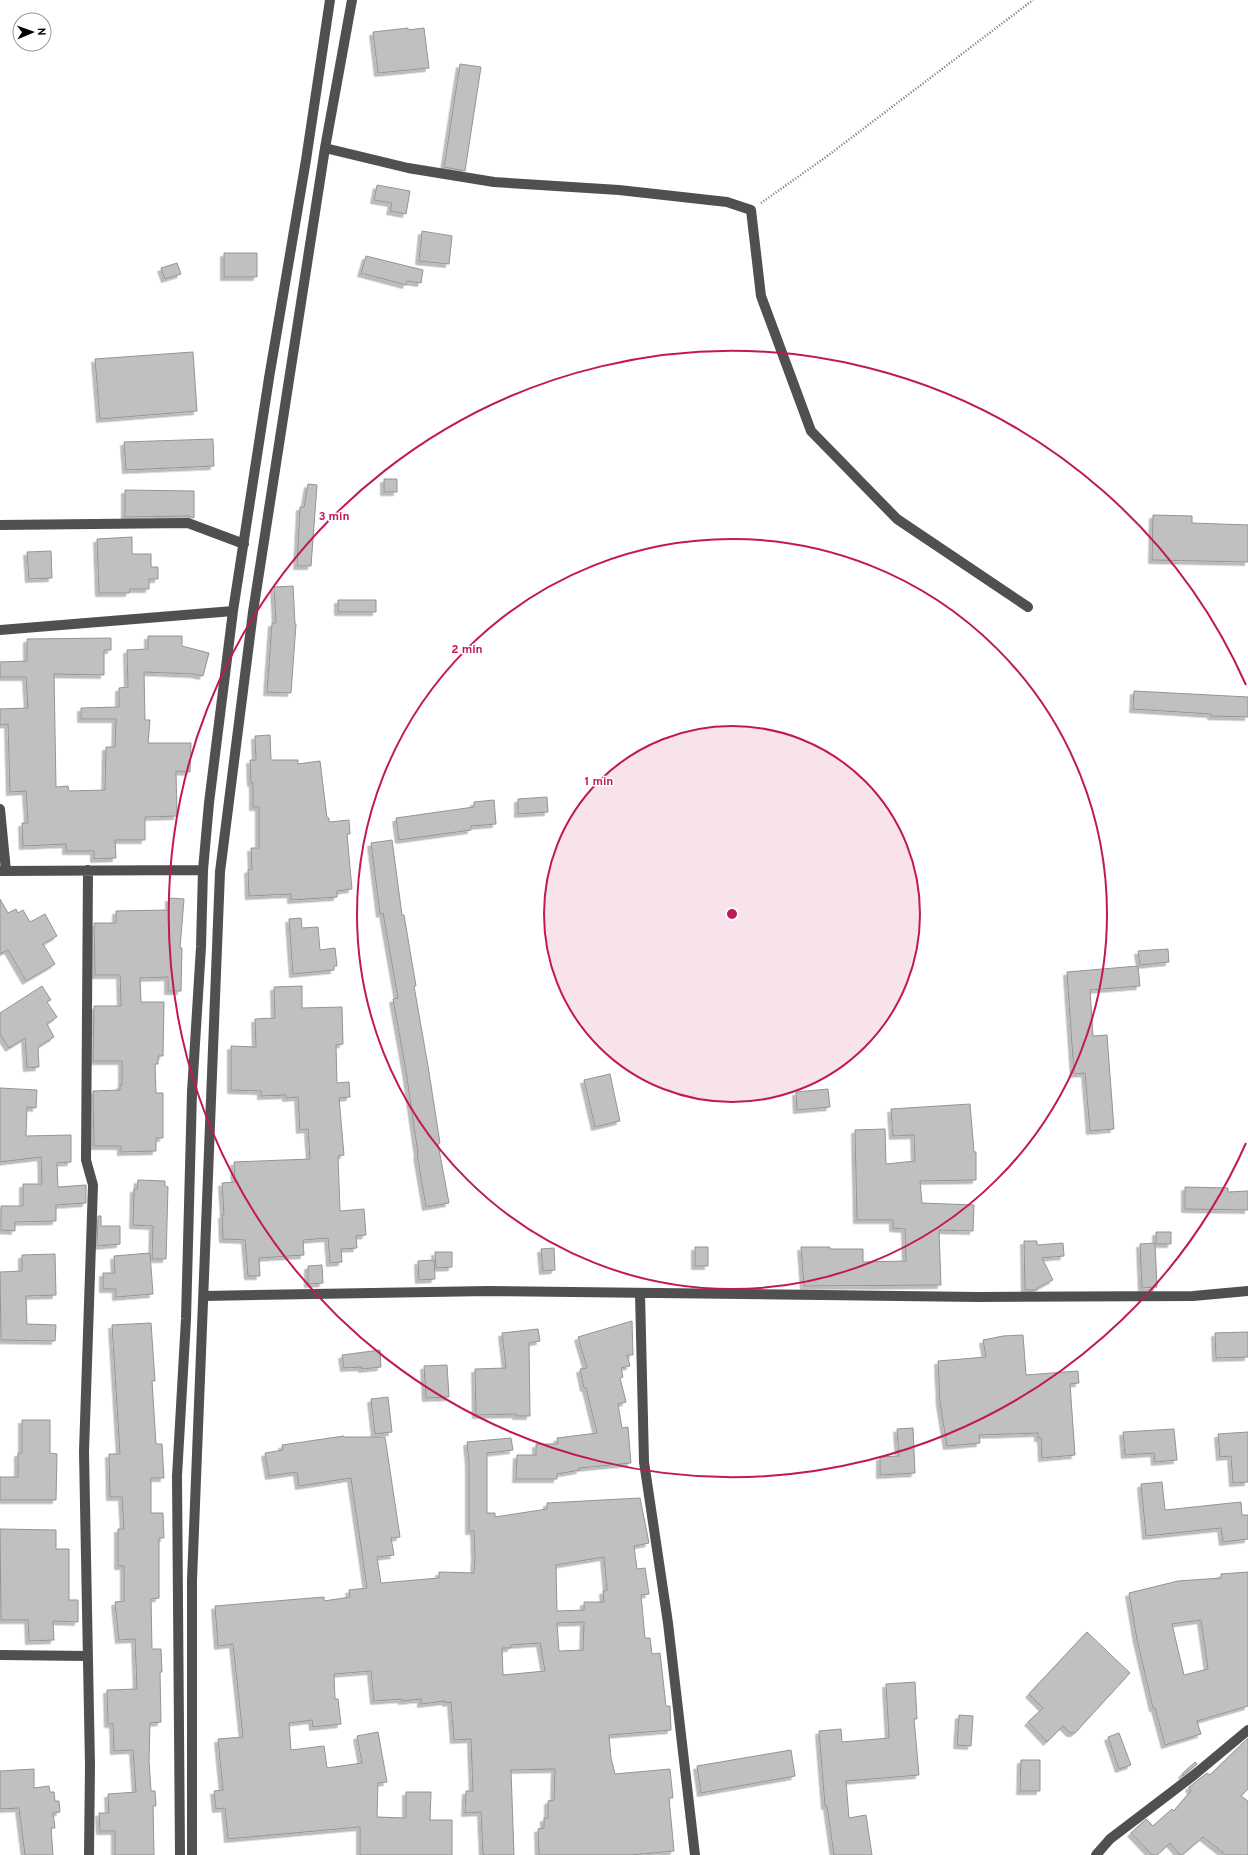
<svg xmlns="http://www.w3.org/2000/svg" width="1248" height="1855" viewBox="0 0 1248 1855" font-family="Overpass,sans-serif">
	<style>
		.building { fill: #c0c0c0; stroke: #949494; fill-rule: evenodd; filter: url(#shadow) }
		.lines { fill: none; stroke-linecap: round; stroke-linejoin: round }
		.path { stroke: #727272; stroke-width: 2.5; stroke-dasharray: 1 2; stroke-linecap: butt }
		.minor { stroke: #505050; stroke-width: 10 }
		.ring { fill: none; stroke: #c2185b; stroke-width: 2 }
		.centre { fill: #c2185b; stroke: #fff; stroke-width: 2 }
		.ring-label { font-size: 12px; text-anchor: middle; font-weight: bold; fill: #c2185b; stroke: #fff; stroke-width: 3; stroke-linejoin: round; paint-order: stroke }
	</style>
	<defs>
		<filter id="shadow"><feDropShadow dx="-3.5" dy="3.5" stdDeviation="0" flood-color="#0004"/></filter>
	</defs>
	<rect width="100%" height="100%" fill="#fff"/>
	<!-- building -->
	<path class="building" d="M408 28V30L424 28 429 68 378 73 373 32Z
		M460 64 481 67 465 171 444 167Z
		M377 185 410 191 406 214 390 211 392 203 374 200Z
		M422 231 452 236 449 264 419 261Z
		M224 253H257V277H224Z
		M366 256 423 270 421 283 407 281 406 285 361 273Z
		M177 263 181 274 165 279 161 268Z
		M193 352 197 411 100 419 95 359Z
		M213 439 214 466 126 470 124 442Z
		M384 479H397V492H384Z
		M308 484 317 485 311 566H297L300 507H304Z
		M125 490 194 491V518L188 516 125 517Z
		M1153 515 1192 516V523L1248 525V562L1152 560Z
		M132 537V554H151V567H158V579H149V589H130L129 593H99L97 539Z
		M51 551 52 578 29 579 27 552Z
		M293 586 295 624H296L291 693 267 692 272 623H276L274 587Z
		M338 600H376V612H338Z
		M148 636H182V646L209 653 203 676 194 674 144 672 145 720H150L148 743H191L190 772 176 771 177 816 145 817V840H115L116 858 94 859V851H66V844L23 846 22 823H28L26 791 10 792 8 724 0 725V709L28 708 26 677H0V662L27 661V639L111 638V650H104V675L54 674 56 787 68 786 69 791 105 790 106 747H115L116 719H81V708L119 707V688L128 687 127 650 148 649Z
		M1134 691 1248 697V717L1211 716V714L1133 709Z
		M270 735 271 760H298V764L320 761 327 818H329V822L349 820 350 834H347L352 889 337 891V897L291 900V894L249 896 248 870 252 869 251 848H259V807H253V783H251L250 760H256L255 736Z
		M547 797 548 812 518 814V799Z
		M494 800 496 824 471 826V830L399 840 396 818 474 807V802Z
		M392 840 402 915H404L416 986H414L428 1066 440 1143 438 1144 449 1203 426 1207 417 1154H418L406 1071 393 999 398 998 383 913 380 914 371 843Z
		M169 898 184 899 180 948H182L181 991H168V977L140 978 141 1002H164L163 1056H158V1064H155L156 1093H163V1138H156V1151L121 1152V1146H94L93 1091 120 1090V1085H122V1061H93L94 1006H121V1002L120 975H95L94 923H116V911L169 910Z
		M0 899 8 913 16 909 18 913 23 910 30 922 45 914 57 936 43 944 55 964 26 981 8 950 0 954Z
		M301 918 302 928 318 927 320 950 335 948 337 966H334V970L293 974 289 919Z
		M1168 949 1169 962 1140 965 1138 951Z
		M1138 966 1140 986 1090 990 1093 1036 1107 1035 1114 1129 1090 1131 1085 1073 1074 1074 1067 972Z
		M42 986 51 1000 47 1002 57 1017 47 1024 54 1037 38 1047 39 1067 27 1068 25 1038 9 1048 0 1034V1013Z
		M302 986V1008L342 1007 343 1044 336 1045 337 1083 349 1082 350 1097 339 1098 344 1155 338 1156 340 1211 364 1209 366 1235 356 1236 357 1248 341 1249 342 1262 330 1263 328 1238 303 1240 304 1255 259 1258 260 1276H248L245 1240 223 1239 222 1215H224L222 1183 235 1182 234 1162 310 1159 308 1129 300 1130 298 1097 286 1098V1095L261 1096V1091L231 1090V1046L256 1047 255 1019 275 1018 274 987Z
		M610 1074 620 1121 595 1127 584 1080Z
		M0 1088 37 1090 36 1108 27 1107 26 1136 71 1135V1162L57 1163 58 1187 86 1185V1203L56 1205V1221L15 1222V1231L1 1230V1206H23V1184H42L41 1157 0 1162Z
		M828 1089 830 1107 797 1110 796 1092Z
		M970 1104 974 1152H976V1180L920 1181 922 1203 974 1205 973 1231 939 1230 941 1285 804 1286 801 1247H830V1249H863V1262L906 1261 905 1229 893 1228V1220H857L855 1130 885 1129 886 1164 915 1161 914 1135 893 1136 891 1109Z
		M138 1180 165 1181V1186L168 1187 166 1259H152L153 1226 133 1225 134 1189H137Z
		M1185 1187 1228 1188V1192L1248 1191V1210L1185 1209Z
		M98 1216H101V1226H120V1244L97 1246Z
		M1156 1232H1171V1244H1156Z
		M1024 1241H1037V1245L1063 1243 1064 1256 1042 1258 1053 1280 1037 1288V1290H1025Z
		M1155 1243 1157 1287 1142 1288 1140 1244Z
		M695 1247H708V1266H695Z
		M554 1248 555 1270 543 1271 541 1249Z
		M435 1252H452V1267L436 1268Z
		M150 1253 153 1294 116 1297V1289H103V1273H115L114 1256Z
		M55 1254 56 1295 26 1296 27 1324 56 1325 55 1341 1 1340 0 1272 22 1271V1255Z
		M434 1260 435 1279 419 1280 418 1261Z
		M322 1265 323 1283 308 1284V1266Z
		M632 1321 633 1355H627L630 1366 621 1368 623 1377 620 1378 626 1402 618 1404 622 1428 628 1427 631 1463 579 1468 580 1470 557 1474V1479H516L517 1455H536V1444H558L557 1438 597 1433 586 1388H584L580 1369 587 1368 578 1337Z
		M151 1323 155 1381H152L156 1444H162L164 1478H151V1513H163L164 1538H159V1598L151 1599 152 1649H161L162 1672H160L161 1722 150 1723 149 1761 151 1791H155L156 1806H153L154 1855H115V1831H100L99 1813H109L108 1794 136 1792 133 1750 114 1751 113 1724H108L107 1690 137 1689 135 1639 119 1640 117 1622 115 1602 124 1601V1566H118V1529H124L122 1497H110L109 1454H120L112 1325Z
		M538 1329 540 1341 529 1343 530 1416H516V1414L476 1415 475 1369 506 1368 502 1333Z
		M1248 1332V1357L1216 1358 1215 1333Z
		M1023 1335 1026 1375 1078 1371 1079 1383 1070 1384 1075 1455 1042 1458 1041 1438H1038V1433L979 1435 980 1443 947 1446 940 1403 938 1361 986 1357 983 1340 1003 1336Z
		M380 1350 381 1367 362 1369V1367L344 1368 342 1355Z
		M447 1365 449 1397 426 1398 424 1366Z
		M388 1397 392 1432 375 1434 371 1399Z
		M22 1420H50V1453L57 1454 56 1500H0V1477H18V1453H22Z
		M913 1428 915 1473 880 1475V1457L899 1456 897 1429Z
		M1174 1429 1177 1460 1155 1462 1154 1453 1125 1455 1123 1432Z
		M1248 1432V1482L1233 1483 1231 1456 1220 1457 1218 1434Z
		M344 1436V1437H385L400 1537 391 1538 394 1555 377 1557 381 1583 439 1578V1572L474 1573 475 1555 474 1531H469V1462L467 1442 511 1438 513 1450 487 1453V1513H495V1517L547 1509V1503L640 1498 649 1543 634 1546 637 1569 645 1568 649 1594 641 1595 645 1638H650L652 1654 660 1653 666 1706H670L671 1730 609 1735 611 1758 615 1774 670 1769 673 1798H669L674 1851 631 1855H539L538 1829 544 1828V1818H548V1801L554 1800 555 1769 511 1770 514 1855H483L481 1812 465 1813 466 1791H473L471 1739 454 1740 451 1702 446 1703V1701L421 1704V1699L402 1701V1699L374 1701 371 1671 334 1674 335 1699H338L341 1724 313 1727 312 1720 289 1723 291 1750 324 1746 327 1768 362 1763 357 1736 378 1732 387 1782 378 1783 377 1817 406 1818V1792H431L430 1820H452V1855H360V1827L228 1839 225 1808 216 1809 214 1791 223 1790 218 1739 243 1737 233 1644 218 1646 215 1606 324 1597V1601L350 1597 349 1590 367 1588 351 1478 299 1486 297 1472 269 1476 265 1453 283 1450 282 1445ZM604 1557 607 1590 603 1591 604 1602H584V1610L557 1611 556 1565ZM584 1622 583 1650 559 1651 557 1623ZM540 1643 545 1671 503 1675 502 1648H511V1645Z
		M1162 1482 1165 1510 1241 1502 1242 1515H1248V1539L1223 1542 1221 1528 1146 1536 1141 1484Z
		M0 1529 56 1530V1549H69V1600H78V1622L53 1621 54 1640 29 1641 28 1620H1Z
		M1248 1572V1706L1197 1721 1201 1734 1165 1745 1155 1708H1153L1137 1640 1129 1593 1178 1581 1221 1578V1574ZM1201 1620 1208 1669 1184 1675 1172 1624Z
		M1087 1632 1130 1673 1075 1733H1070L1063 1726 1047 1742 1028 1722 1043 1708 1029 1694Z
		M915 1682 917 1719H914L919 1775 846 1781 849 1818 866 1815 872 1855H834L827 1806H825L819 1731 841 1729 842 1742 889 1738 886 1684Z
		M959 1715 973 1716 971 1746 957 1745Z
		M1119 1733 1131 1765 1119 1769 1108 1737Z
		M1248 1738V1789L1241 1796 1248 1801V1855H1226L1203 1837 1182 1855H1180L1170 1843 1157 1855H1152L1131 1833 1146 1819 1153 1826 1172 1809 1174 1811 1191 1791 1189 1787 1207 1773 1210 1775Z
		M791 1750 795 1776 701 1793 697 1766Z
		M1021 1760H1040V1791H1020Z
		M1195 1762 1197 1764 1183 1776 1182 1774Z
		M34 1769V1788L49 1786 50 1792H54L55 1801H59L60 1812 53 1813 55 1828H51L53 1855H25L19 1808 0 1809V1771Z"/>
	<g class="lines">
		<!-- path -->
		<path class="path" d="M761 203 826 157 1033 0"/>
		<!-- minor -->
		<path class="minor" d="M325 148 408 168 494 182 619 190 727 202 751 210 761 296 811 431 897 519 1028 607
			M0 525 188 523 244 544
			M0 630 233 611
			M0 809 6 871
			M88 870 86 1160 93 1185 84 1452 90 1765 89 1855
			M0 871 203 870
			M640 1293 644 1462 668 1623 695 1855
			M204 1296 489 1291 978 1297 1193 1296 1248 1291
			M0 1655 88 1656
			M180 1855 177 1476 186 1319 192 1092 201 947 203 870 209 803 233 611 269 378 306 160 330 0
			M192 1855V1580L220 872 253 612 325 148 352 0
			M1096 1855 1110 1839 1194 1775 1248 1730"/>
	</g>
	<!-- distance rings -->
	<circle cx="732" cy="914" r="188" fill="#c2185b" fill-opacity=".12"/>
	<g class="ring">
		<circle cx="732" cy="914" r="188"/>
		<circle cx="732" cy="914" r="375"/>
		<path d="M1246 1143A563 563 0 1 1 1246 685"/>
	</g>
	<circle cx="732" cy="914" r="6" class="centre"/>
	<g class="ring-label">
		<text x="334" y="520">3 min</text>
		<text x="467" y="653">2 min</text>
		<text x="599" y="785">1 min</text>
	</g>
	<!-- north arrow -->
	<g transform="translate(32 32) rotate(88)"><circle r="19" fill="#ffffff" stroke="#999999"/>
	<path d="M0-3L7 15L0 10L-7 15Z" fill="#000000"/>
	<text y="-6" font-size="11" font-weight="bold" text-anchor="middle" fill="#000000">N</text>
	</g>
</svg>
